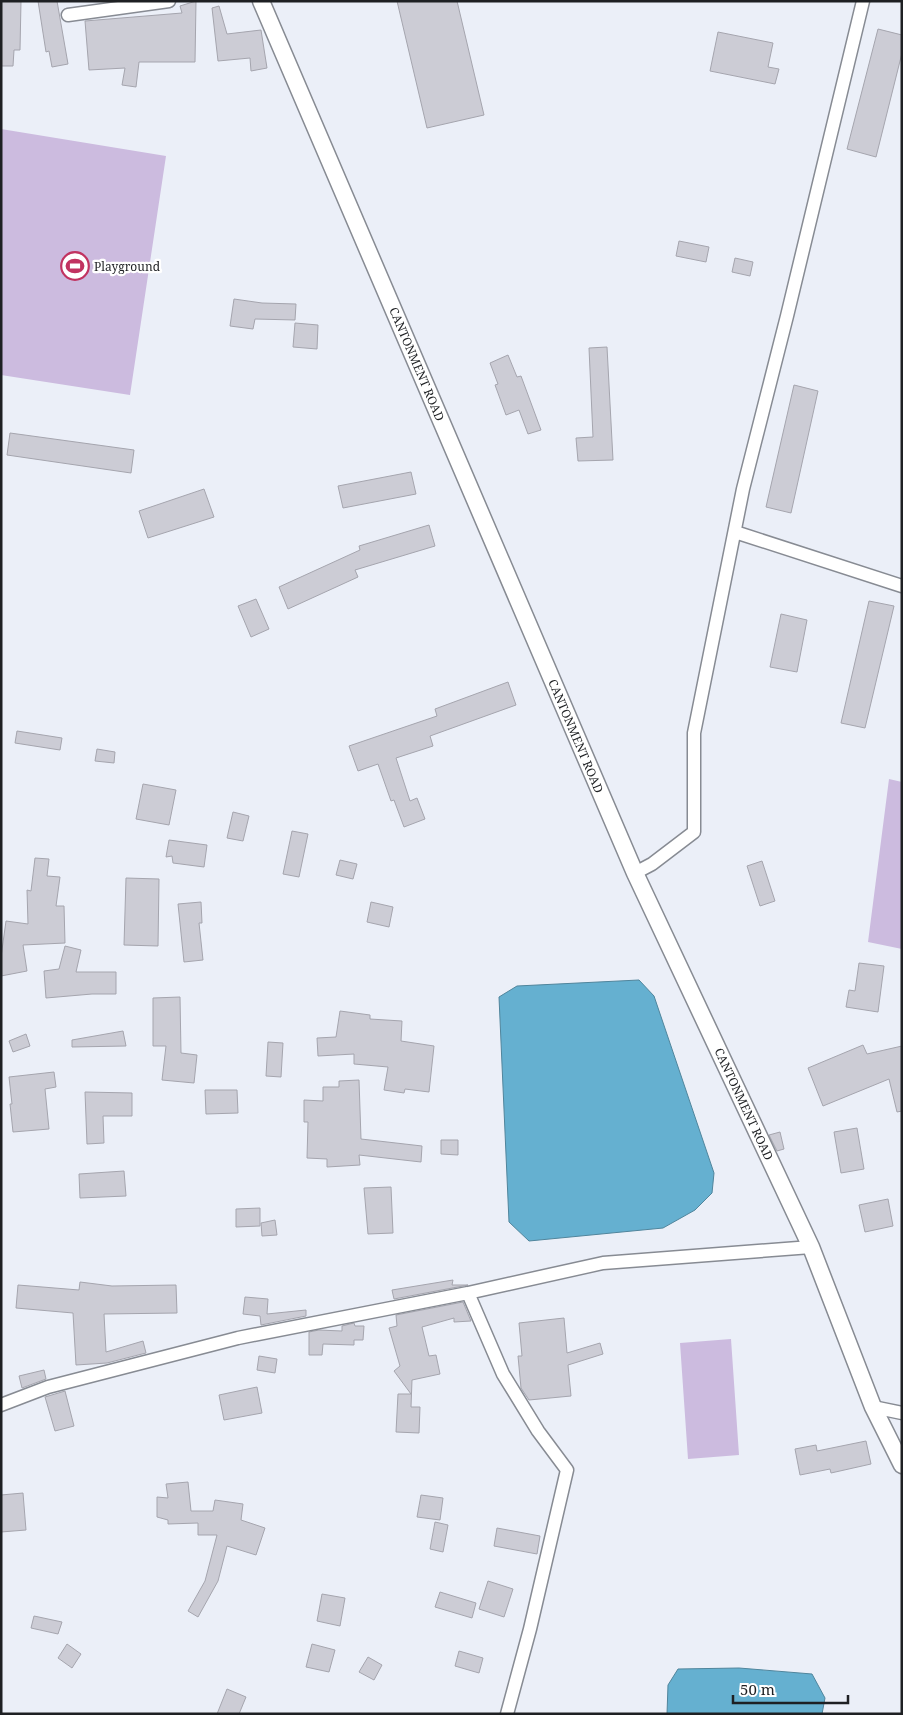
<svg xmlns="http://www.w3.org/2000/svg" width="903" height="1715" viewBox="0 0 903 1715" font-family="'Noto Serif',serif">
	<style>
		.green { fill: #ccbbdf }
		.water { fill: #65b0d0; stroke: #50859c }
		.building { fill: #ccccd5; stroke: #a5a5ae }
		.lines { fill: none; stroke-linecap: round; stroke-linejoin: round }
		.minor-casing { stroke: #878b93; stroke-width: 15 }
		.tertiary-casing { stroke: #878b93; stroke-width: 19 }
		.minor { stroke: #fff; stroke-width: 12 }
		.tertiary { stroke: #fff; stroke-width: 16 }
		.labels { text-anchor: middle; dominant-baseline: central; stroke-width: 4.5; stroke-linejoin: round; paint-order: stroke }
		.poi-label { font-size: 12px; fill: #1e2023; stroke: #fff; text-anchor: start }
		.street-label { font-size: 12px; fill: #1e2023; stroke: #fff }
	</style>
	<rect width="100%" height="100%" fill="#ebeff8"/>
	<!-- green -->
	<path class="green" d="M1 129 166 156 130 395 1 375Z
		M889 779 902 782V949L868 942Z
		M731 1339 739 1455 688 1459 680 1343Z"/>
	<!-- water -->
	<path class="water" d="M639 980 654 996 714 1173 712 1193 695 1210 663 1228 529 1241 509 1222 499 997 517 986Z
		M739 1668 812 1674 825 1698 822 1714H667L668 1685 678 1669Z"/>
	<!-- building -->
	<path class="building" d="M1 1H21L20 50H14L13 66H1Z
		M38 1H57L68 64 52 67 49 51 46 52Z
		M196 1 195 62H139L136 87 122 85 125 68 89 70 85 21 182 13 180 6Z
		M397 1H457L484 115 427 128Z
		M219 6 227 34 261 30 267 68 251 71 250 58 218 61 212 8Z
		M878 29 902 35V53L876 157 847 149Z
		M718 32 773 43 768 67 779 69 775 84 710 71Z
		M679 241 709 247 706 262 676 256Z
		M735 258 753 262 750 276 732 272Z
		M234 299 262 303 296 304 295 320 255 319 253 329 230 326Z
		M295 323 318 325 317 349 293 347Z
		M607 347 613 460 578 461 576 438 593 437 589 348Z
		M508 355 517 377 521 376 541 430 528 434 519 410 506 415 495 385 498 384 490 363Z
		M794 385 818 391 791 513 766 507Z
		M10 433 134 450 131 473 7 455Z
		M411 472 416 494 343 508 338 486Z
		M204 489 214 517 148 538 139 511Z
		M429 525 435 546 355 570 358 577 288 609 279 587 360 550 359 546Z
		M256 599 269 629 251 637 238 606Z
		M869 601 894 606 865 728 841 723Z
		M781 614 807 620 797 672 770 667Z
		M508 682 516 705 430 736 433 746 396 758 410 801 417 798 425 819 404 827 394 800 391 801 378 764 358 771 349 746 437 716 435 709Z
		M17 731 62 738 60 750 15 743Z
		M97 749 115 752 114 763 95 761Z
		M143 784 176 790 169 825 136 819Z
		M233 812 249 816 243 841 227 838Z
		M292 831 308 834 299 877 283 874Z
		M169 840 207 845 204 867 173 863 172 856 166 857Z
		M35 858 49 859 47 876 60 877 56 906H64L65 943 23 945 27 971 1 976V957L6 921 28 924 27 890 31 891Z
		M340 860 357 864 353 879 336 875Z
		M762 861 775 901 760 906 747 866Z
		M126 878 159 879 158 946 124 945Z
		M201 902 202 923H199L203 960 184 962 178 904Z
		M371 902 393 907 389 927 367 922Z
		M65 946 81 950 76 972H116V994H92L46 998 44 971 59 969Z
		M859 963 884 966 878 1012 846 1007 849 990 855 991Z
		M180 997 181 1053 197 1055 194 1083 162 1080 166 1046H153V998Z
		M340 1011 370 1015V1019L402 1021 401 1041 434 1046 429 1092 405 1089 404 1093 384 1090 388 1067 354 1064V1054L318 1056 317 1038 336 1037Z
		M123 1031 126 1046 72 1047V1040Z
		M26 1034 30 1046 13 1052 9 1041Z
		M268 1042 283 1043 281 1077 266 1076Z
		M863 1045 867 1054 902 1046V1111L897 1112 889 1079 823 1106 808 1068Z
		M54 1072 56 1087 45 1089 49 1129 13 1132 10 1104H12L9 1077Z
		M359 1080 361 1139 422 1146 421 1162 359 1155 360 1165 327 1167V1159L307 1158 308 1122H304V1100L323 1101V1087H339V1081Z
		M205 1090H237L238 1113 206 1114Z
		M85 1092 132 1093V1116H103L104 1143 87 1144Z
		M857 1128 864 1169 841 1173 834 1132Z
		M780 1132 784 1149 777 1151 769 1135Z
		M441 1140H458V1155L441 1154Z
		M124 1171 126 1196 80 1198 79 1174Z
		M391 1187 393 1233 368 1234 364 1188Z
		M888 1199 893 1226 865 1232 859 1205Z
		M260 1208V1226L236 1227V1209Z
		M275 1220 277 1235 262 1236 261 1223Z
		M453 1280 452 1285H468L394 1299 392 1290Z
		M80 1282 112 1286 176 1285 177 1313 104 1314 106 1352 143 1341 146 1353 107 1363 76 1365 73 1313 16 1308 18 1285 79 1290Z
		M245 1297 268 1299 267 1314 306 1310V1316L261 1325 260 1316 243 1314Z
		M463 1302 471 1321 454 1322V1318L422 1327 429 1356 436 1355 440 1374 412 1380 411 1407H420L419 1433 396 1432 398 1394H411L394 1371 400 1366 389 1328 397 1326 396 1315Z
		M564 1318 567 1353 600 1343 603 1354 568 1365 571 1396 529 1400 521 1388 518 1356H522L519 1323Z
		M354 1323 355 1326H364L363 1340H354V1345L323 1344 322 1355H309V1332L319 1330 342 1331V1326Z
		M259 1356 277 1359 275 1373 257 1370Z
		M44 1370 46 1379 22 1388 19 1376Z
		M257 1387 262 1413 224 1420 219 1395Z
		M65 1391 74 1426 55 1431 45 1397Z
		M866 1441 871 1464 831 1473 830 1469 800 1475 795 1449 816 1445 817 1451Z
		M188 1482 191 1511H213L215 1500 243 1504 241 1520 265 1528 256 1555 227 1546 218 1581 198 1617 188 1611 205 1581 217 1535H198V1523L168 1524V1520L157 1517V1497L168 1498 166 1484Z
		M23 1493 26 1530 1 1532V1495Z
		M421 1495 443 1498 440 1520 417 1517Z
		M435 1522 448 1525 443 1552 430 1549Z
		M497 1528 540 1536 537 1554 494 1546Z
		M488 1581 513 1589 504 1617 479 1609Z
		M440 1592 476 1603 472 1618 435 1607Z
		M322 1594 345 1598 340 1626 317 1621Z
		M34 1616 62 1622 58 1634 31 1628Z
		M67 1644 81 1654 72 1668 58 1658Z
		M312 1644 335 1650 329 1672 306 1667Z
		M459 1651 483 1658 479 1673 455 1666Z
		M368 1657 382 1665 374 1680 359 1672Z
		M227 1689 246 1697 239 1714H217Z"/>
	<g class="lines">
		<defs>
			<path id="minor" d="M68 15 169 1
				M735 532 902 586
				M635 873 652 864 694 832V733L743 489 787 316 863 1
				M468 1293 503 1374 538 1431 567 1470 530 1629 507 1714
				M1 1405 48 1387 238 1338 468 1293 603 1263 811 1247
				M873 1407 902 1413"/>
			<path id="tertiary" d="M261 1 635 873 811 1247 873 1407 902 1465"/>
		</defs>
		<!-- minor casing -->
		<use href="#minor" class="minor-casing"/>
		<!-- tertiary casing -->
		<use href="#tertiary" class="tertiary-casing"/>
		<!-- minor -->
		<use href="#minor" class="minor"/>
		<!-- tertiary -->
		<use href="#tertiary" class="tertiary"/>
	</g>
	<!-- icons -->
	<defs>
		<symbol id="stadium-ring" viewBox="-11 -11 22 22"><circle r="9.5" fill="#fff" stroke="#c13361" stroke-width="1.5"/><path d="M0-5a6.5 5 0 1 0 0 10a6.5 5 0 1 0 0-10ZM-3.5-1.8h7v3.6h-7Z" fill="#c13361"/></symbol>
	</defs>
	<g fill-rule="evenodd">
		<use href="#stadium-ring" x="59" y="250" width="32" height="32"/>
	</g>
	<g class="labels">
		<!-- poi labels -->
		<g class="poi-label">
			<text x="94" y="266">Playground</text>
		</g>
		<!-- street labels -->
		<g class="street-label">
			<text transform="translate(417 364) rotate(67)">CANTONMENT ROAD</text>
			<text transform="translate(576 736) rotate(67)">CANTONMENT ROAD</text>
			<text transform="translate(744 1104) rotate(65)">CANTONMENT ROAD</text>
		</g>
	</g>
	<!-- border -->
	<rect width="903" height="1715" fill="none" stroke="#1e2023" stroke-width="5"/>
	<!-- scale -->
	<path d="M733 1695v8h115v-8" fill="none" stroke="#1e2023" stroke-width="2.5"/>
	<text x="740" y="1695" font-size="15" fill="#1e2023" stroke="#ffffff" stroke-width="4" paint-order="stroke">50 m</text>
</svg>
